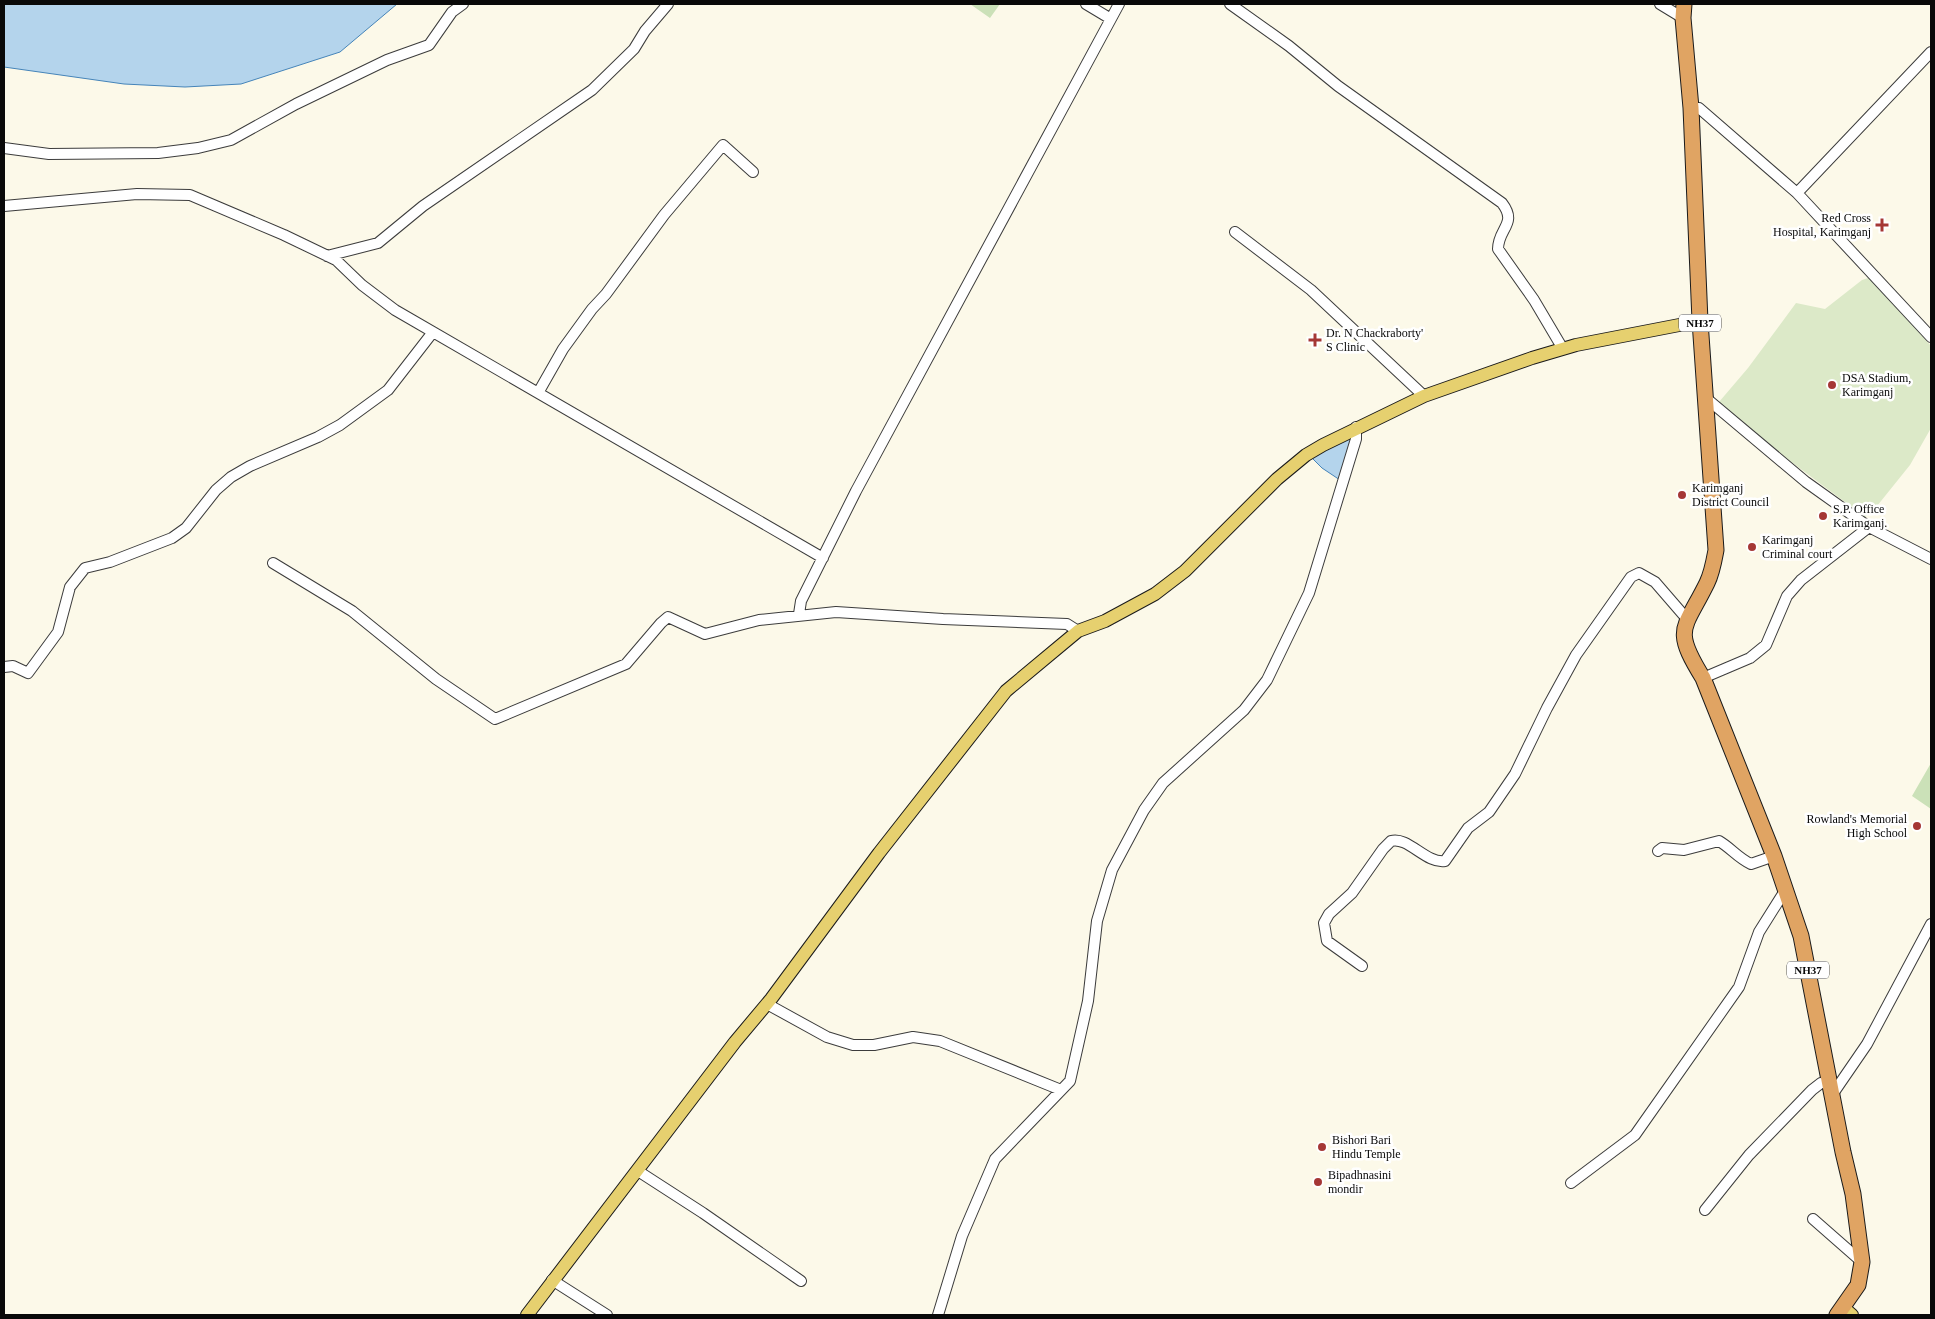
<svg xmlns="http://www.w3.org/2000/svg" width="1935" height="1319" viewBox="0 0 1935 1319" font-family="Georgia,serif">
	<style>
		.green { fill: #cbe1b8 }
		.pitch { fill: #dce9c8 }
		.water { fill: #b4d4ec; stroke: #4584b9 }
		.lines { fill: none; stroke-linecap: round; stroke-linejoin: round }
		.minor-casing { stroke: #3c3c3c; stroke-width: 12 }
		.major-casing { stroke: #1a1a1a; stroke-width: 14 }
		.highway-casing { stroke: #1a1a1a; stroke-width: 17 }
		.minor { stroke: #fff; stroke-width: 10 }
		.major { stroke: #e6d06f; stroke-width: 12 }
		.highway { stroke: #e0a463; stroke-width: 15 }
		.poi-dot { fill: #a53735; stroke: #fff; stroke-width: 2 }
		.labels { text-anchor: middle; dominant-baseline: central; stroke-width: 5; stroke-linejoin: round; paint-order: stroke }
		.shield { fill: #fff; stroke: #535353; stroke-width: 1 }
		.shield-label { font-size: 11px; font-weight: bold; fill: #090909 }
		.poi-label { font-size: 12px; fill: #090909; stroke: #fff; text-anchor: start }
	</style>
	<rect width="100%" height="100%" fill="#fcf9e9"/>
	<!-- green -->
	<path class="green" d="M970 4H1000L990 18Z
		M1931 763V809L1912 796Z"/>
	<!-- pitch -->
	<path class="pitch" d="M1871 277 1931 346V428L1910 465 1873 511 1865 517 1790 461 1719 402 1748 368 1796 303 1825 309 1862 280Z"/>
	<!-- water -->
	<path class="water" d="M4 4H397L340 52 241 84 185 87 124 84 4 67Z
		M1353 433 1340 480 1322 468 1311 457Z"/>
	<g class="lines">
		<defs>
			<path id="minor" d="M1086 4 1111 19
				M1230 4 1289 46 1338 86 1502 203C1518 224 1498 228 1498 249L1534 300 1563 349
				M1660 4 1683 18
				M1691 108H1699L1797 193 1931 337
				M4 148 49 154 158 153 198 148 231 140 296 104 387 60 429 45 452 12 463 4
				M1797 193 1931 52
				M4 206 137 194 190 195 284 235 336 260 362 285 395 310 823 558
				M1235 232 1311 290 1424 396
				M327 256 378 243 423 206 592 90 634 49 645 31 668 4
				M538 393 563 349 592 309 606 294 664 215 723 145 753 172
				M1706 398 1806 482 1869 527 1931 559
				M273 563 352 611 436 679 495 719 626 664 661 623 668 617 705 634 759 620 836 612 943 619 1067 624 1078 631
				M799 614 801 601 856 491 1119 4
				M4 667 13 666 28 673 58 632 70 587 85 568 110 562 172 538 186 528 216 490 231 477 250 466 318 437 340 425 388 390 433 332
				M1703 678 1750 658 1766 645 1787 596 1801 580 1869 527
				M1658 851 1662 848 1684 850 1719 841C1731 848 1738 858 1751 864L1774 856
				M1362 966 1327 941 1324 923 1329 914 1352 893 1383 849 1391 841C1408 836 1426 864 1445 861L1468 828 1489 812 1515 774 1547 708 1576 655 1631 577 1639 573 1655 582 1687 619
				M767 1004 827 1037 853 1045H874L913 1037 940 1041 1061 1090
				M1832 1095 1867 1044 1931 924
				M638 1171 703 1213 801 1281
				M1571 1183 1635 1135 1739 987 1759 932 1786 889
				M1705 1210 1749 1155 1812 1090 1821 1083H1830
				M1813 1219 1862 1262
				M552 1280 607 1315
				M938 1315 962 1236 995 1159 1070 1081 1088 1001 1097 921 1112 870 1144 810 1163 783 1244 710 1267 680 1309 593 1356 439V427"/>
			<path id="major" d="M1844 1308 1852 1315
				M527 1315 735 1042 771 999 879 853 1006 691 1078 631 1105 621 1155 594 1185 571 1277 479 1306 455 1323 445 1424 396 1532 358 1576 345 1700 321"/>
			<path id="highway" d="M1684 4 1683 18 1691 108 1700 321 1716 550C1714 561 1712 573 1707 583 1684 630 1672 628 1703 678L1774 856 1801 936 1843 1152 1853 1194 1862 1262 1858 1285 1837 1315"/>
		</defs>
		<!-- minor casing -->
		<use href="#minor" class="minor-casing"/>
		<!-- major casing -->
		<use href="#major" class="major-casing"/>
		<!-- highway casing -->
		<use href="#highway" class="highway-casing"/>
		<!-- minor -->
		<use href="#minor" class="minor"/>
		<!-- major -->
		<use href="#major" class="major"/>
		<!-- highway -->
		<use href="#highway" class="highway"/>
	</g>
	<!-- markers -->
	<g class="poi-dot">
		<path d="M1879.5 217.5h5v5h5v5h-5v5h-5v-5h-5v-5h5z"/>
		<path d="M1312.5 332.5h5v5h5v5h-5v5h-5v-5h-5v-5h5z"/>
		<circle cx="1832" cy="385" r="5"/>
		<circle cx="1682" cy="495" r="5"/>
		<circle cx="1823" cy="516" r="5"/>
		<circle cx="1752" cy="547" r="5"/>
		<circle cx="1917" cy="826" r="5"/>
		<circle cx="1322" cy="1147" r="5"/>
		<circle cx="1318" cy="1182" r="5"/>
	</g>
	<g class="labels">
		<!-- shield labels -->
		<g class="shield">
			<rect x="1679" y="314.5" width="42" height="17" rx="4"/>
			<rect x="1787" y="961.5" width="42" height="17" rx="4"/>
		</g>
		<g class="shield-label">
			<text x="1700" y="323">NH37</text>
			<text x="1808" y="970">NH37</text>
		</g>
		<!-- poi labels -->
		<g class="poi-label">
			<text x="1871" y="218" text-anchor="end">Red Cross<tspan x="1871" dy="14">Hospital, Karimganj</tspan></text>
			<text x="1326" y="333">Dr. N Chackraborty'<tspan x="1326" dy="14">S Clinic</tspan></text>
			<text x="1842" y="378">DSA Stadium,<tspan x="1842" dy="14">Karimganj</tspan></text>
			<text x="1692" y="488">Karimganj<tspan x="1692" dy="14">District Council</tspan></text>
			<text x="1833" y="509">S.P. Office<tspan x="1833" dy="14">Karimganj.</tspan></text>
			<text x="1762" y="540">Karimganj<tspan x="1762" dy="14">Criminal court</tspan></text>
			<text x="1907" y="819" text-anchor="end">Rowland's Memorial<tspan x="1907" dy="14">High School</tspan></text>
			<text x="1332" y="1140">Bishori Bari<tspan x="1332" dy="14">Hindu Temple</tspan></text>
			<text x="1328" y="1175">Bipadhnasini<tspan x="1328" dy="14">mondir</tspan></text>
		</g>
	</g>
	<!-- border -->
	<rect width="1935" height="1319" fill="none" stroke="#090909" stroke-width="10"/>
</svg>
